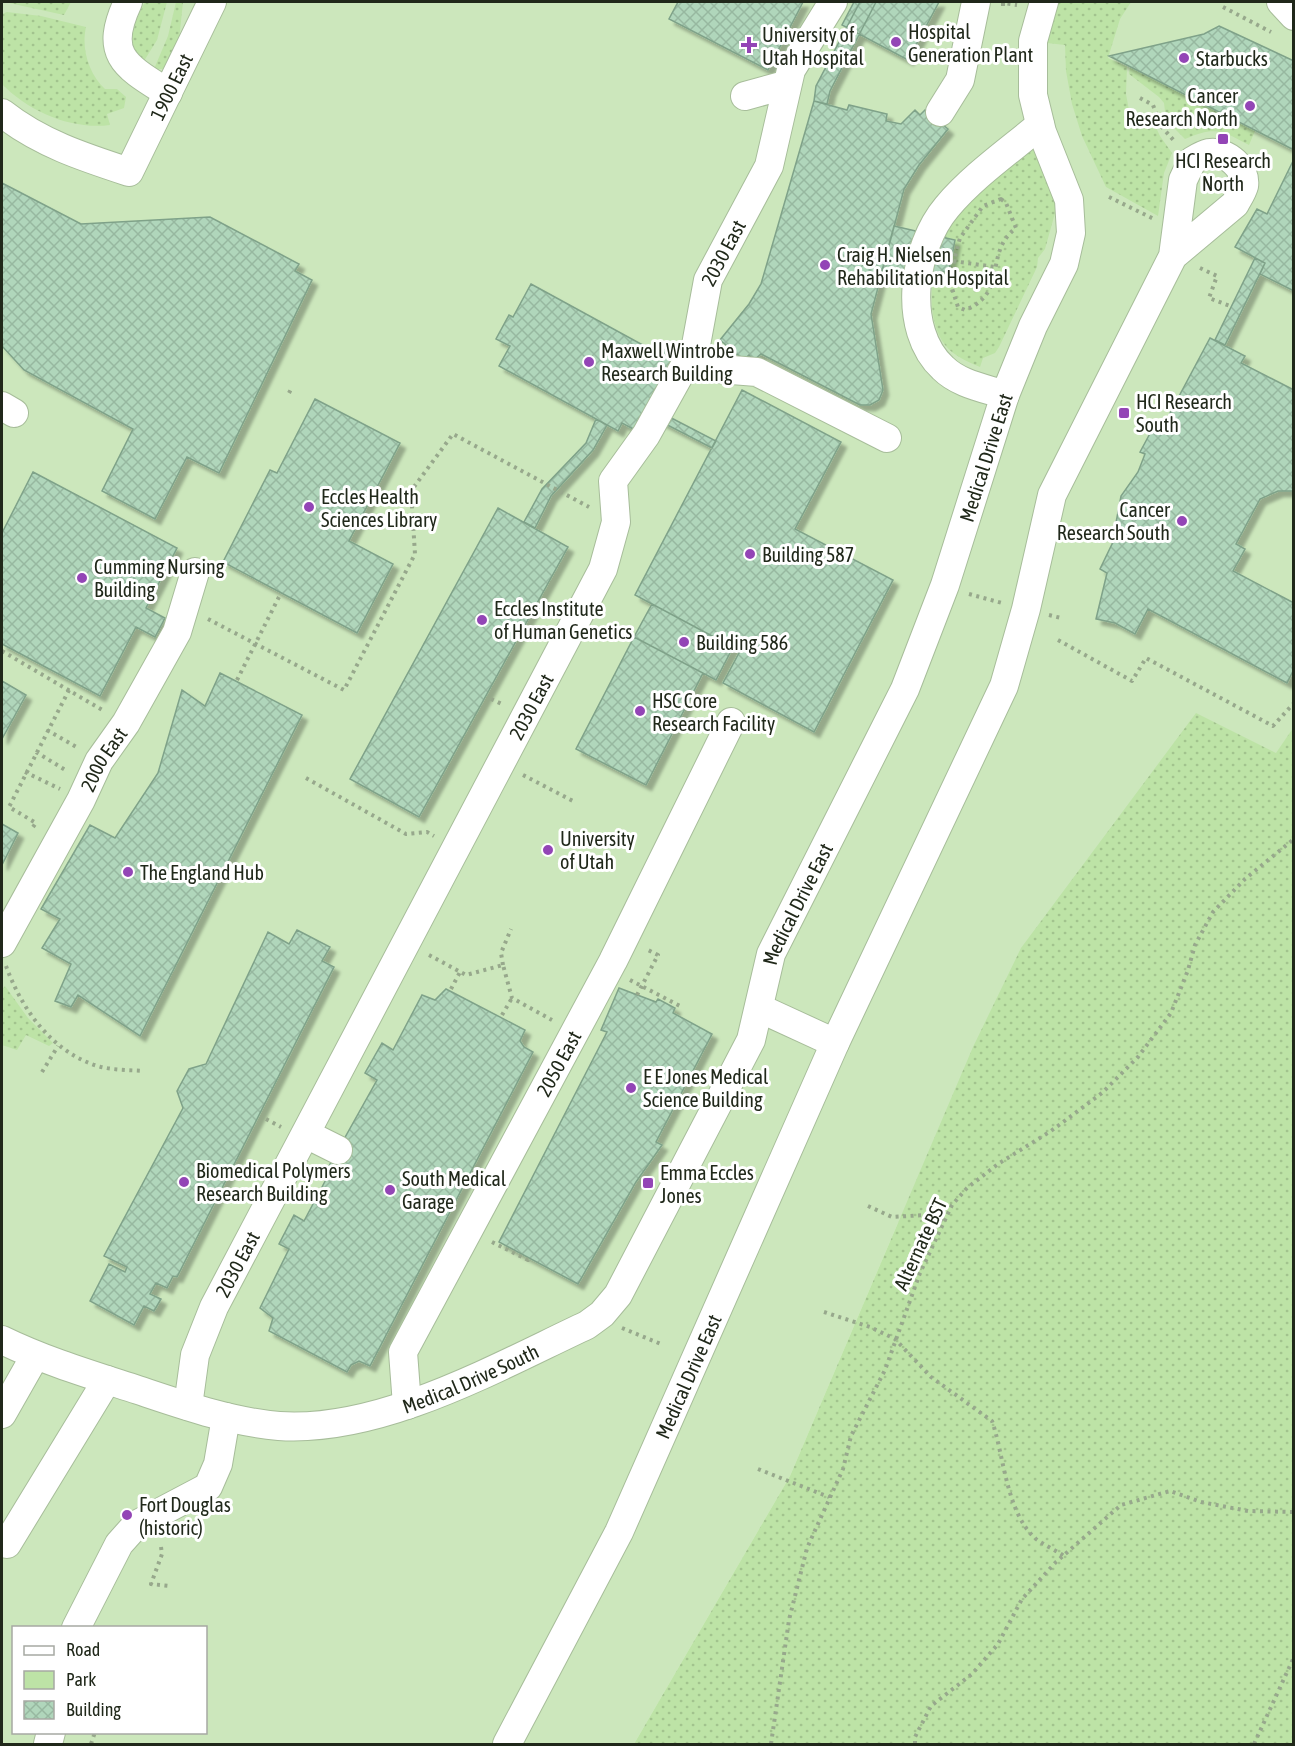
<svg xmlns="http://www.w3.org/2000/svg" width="1295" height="1746" viewBox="0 0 1295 1746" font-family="'Asap Condensed',sans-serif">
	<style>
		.built { fill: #cce7bc; fill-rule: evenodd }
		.green { fill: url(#green-dots) }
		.building { fill: url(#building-cross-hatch); stroke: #7fa289; stroke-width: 1.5; filter: url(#shadow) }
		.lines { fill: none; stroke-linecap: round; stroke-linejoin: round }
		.minor-casing { stroke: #a7bd9a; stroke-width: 30 }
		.path { stroke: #97a88c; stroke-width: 4; stroke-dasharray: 3 4.5; stroke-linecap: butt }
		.minor { stroke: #fff; stroke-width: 28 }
		.path-bridge { stroke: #97a88c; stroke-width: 4; stroke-dasharray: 3 4.5; stroke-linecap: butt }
		.poi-dot { fill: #9345b6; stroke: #fff; stroke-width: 2 }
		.labels { text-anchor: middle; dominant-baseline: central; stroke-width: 6; stroke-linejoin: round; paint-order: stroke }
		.poi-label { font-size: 20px; fill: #20281a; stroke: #fff; text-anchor: start }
		.street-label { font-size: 20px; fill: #20281a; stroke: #fff }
	</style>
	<defs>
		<pattern id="green-dots" width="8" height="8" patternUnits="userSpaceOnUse" patternTransform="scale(1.5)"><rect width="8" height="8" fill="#bde3a6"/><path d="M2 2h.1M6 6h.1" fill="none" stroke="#a2c38e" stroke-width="1.8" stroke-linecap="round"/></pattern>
		<pattern id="building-cross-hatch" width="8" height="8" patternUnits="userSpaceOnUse" patternTransform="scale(1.5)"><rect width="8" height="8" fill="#b0d6bb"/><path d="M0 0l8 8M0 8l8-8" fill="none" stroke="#97b8a0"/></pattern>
		<filter id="shadow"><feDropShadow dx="5.5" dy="5.5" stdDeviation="1.5" flood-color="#0004"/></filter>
	</defs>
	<rect width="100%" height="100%" fill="#daf1cc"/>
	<!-- built -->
	<path class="built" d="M2 2H1293V728L1277 753 900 1218 790 1476 634 1744H2ZM14 1628H206V1732H14Z"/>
	<!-- green -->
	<path class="green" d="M15 2H71L64 15 9 3Z
		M145 2H167L157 40 144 61C123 46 136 19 145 2Z
		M176 2H183L178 50 165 69H154L168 36Z
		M1058 2H1131L1120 19 1108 58 1127 67 1126 94 1131 121 1150 115 1160 136 1172 153 1164 173 1158 216 1106 187 1082 136 1072 104 1066 71 1065 45 1047 43Z
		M7 12 41 16 86 27C81 49 89 74 105 89H117L126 97 124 108 107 114 110 125C72 130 29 112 2 84V14Z
		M1130 67 1255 131 1249 145C1221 130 1215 126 1185 139L1166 120 1164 103 1159 97 1129 74Z
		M1034 149 1057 206 1045 249 1038 258 1037 267 999 347 995 353 983 358 980 367C968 362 954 356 945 345 920 312 934 245 958 214 975 191 1002 170 1024 150Z
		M1196 713 1276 753 1293 728V1744H634L790 1476 973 1047 1021 948Z
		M5 986 28 1018 53 1043 49 1046 26 1035 17 1050 2 1045V990Z"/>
	<!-- building -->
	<path class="building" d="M678 2H803L768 70 669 19Z
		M854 2H939L908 60 842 25Z
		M860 2H876L830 91 827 104 814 101 816 86Z
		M1219 26 1294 61V150L1109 56 1204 34Z
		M814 101 847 110 849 105 887 114 886 121 901 124 915 110 920 115 925 110 948 129 919 165 904 189 871 314 883 390 879 400 870 405H860L761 354 754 360 749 355 744 360 720 340 749 304 761 284Z
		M1294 159V291L1260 274 1265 263 1235 247 1257 209 1267 214Z
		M2 183 81 224 210 217 299 264 295 271 312 280 219 473 187 457 155 519 102 491 133 429 24 370 2 346Z
		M894 226 955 240 949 271 880 278Z
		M1255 258 1265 263 1225 345 1215 340Z
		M531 284 650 349 653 343 679 357 639 432 622 423 618 431 499 366 510 346 496 339 509 315 513 317Z
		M1210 338 1245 356 1241 363 1294 390V491H1278L1260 499 1236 544 1245 549 1233 571 1294 603V669L1287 683 1148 609 1135 634 1115 623 1096 619 1107 573 1100 569 1112 544 1121 496 1138 472 1145 454 1140 452 1154 426 1161 430Z
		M742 390 841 442 795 529 893 580 814 732 723 683 740 651 635 595Z
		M315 399 400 443 349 541 393 564 357 633 223 562 270 470 277 473Z
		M652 408 716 441 712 448 648 415Z
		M596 419 607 425 593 450 551 496 535 528 524 522 542 489 586 443Z
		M33 472 177 548 146 608 165 618 155 637 136 627 100 696 2 644V533Z
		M498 508 568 547 419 817 350 779Z
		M652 604 733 647 716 680 634 637Z
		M634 637 703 673 646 785 576 749Z
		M220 673 302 715 140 1036 78 995 71 1007 55 1001 71 964 42 948 60 919 41 909 90 825 115 838 158 773 182 690 205 706Z
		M2 681 26 695 2 739Z
		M2 824 18 833 2 865Z
		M297 930 330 947 322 961 334 967 177 1277 173 1276 167 1288 156 1283 150 1294 161 1299 154 1311 144 1306 134 1325 90 1301 109 1264 125 1272 127 1267 104 1256 183 1108 177 1091 189 1069 206 1064 268 932 289 944Z
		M619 988 656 1002 658 999 675 1008 673 1013 712 1034 656 1142 662 1145 636 1182 578 1284 499 1242 607 1032 601 1030Z
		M446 989 525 1030 520 1041 524 1047 533 1052 370 1366 359 1361 351 1365 347 1372 269 1331 273 1318 260 1308 289 1249 279 1244 294 1215 304 1221 332 1168 329 1166 377 1080 365 1073 382 1043 393 1050 422 995 435 1000Z"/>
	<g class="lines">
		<defs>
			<g id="minor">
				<path d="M128 2C103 55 125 66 168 93"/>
				<path d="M1281 2 1294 16"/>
				<path d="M745 96 785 85"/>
				<path d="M940 112 960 80 976 2"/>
				<path id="s1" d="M2 113C40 143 83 157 129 172L212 2"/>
				<path d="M687 361 719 369 757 372 887 438"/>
				<path d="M1005 395C984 388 959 384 943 368 901 329 913 247 947 207 973 176 1009 151 1040 125"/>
				<path d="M2 406 14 413"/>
				<path id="s2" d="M2 943 81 800 99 761 126 723 177 632 195 572"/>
				<path d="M759 1008 835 1043"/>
				<path d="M306 1134 338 1150"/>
				<path id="s3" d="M2 1340C45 1361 92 1375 138 1390 183 1405 231 1422 279 1426 381 1433 497 1367 587 1325L602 1314 618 1295 751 1040 771 954 905 689 945 585 1005 395 1033 326 1064 264 1071 233 1069 200 1042 132 1033 95V41L1044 2"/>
				<path id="s4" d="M407 1405 403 1352 613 961 731 722"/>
				<path id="s5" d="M188 1406 195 1355 214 1307 603 569 616 522 613 481 646 435 696 345 708 280 769 166 791 70 833 2"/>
				<path d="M2 1414 35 1356"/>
				<path d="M7 1544 107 1380"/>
				<path d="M76 1628 119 1544 136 1525 208 1487 218 1464 226 1417"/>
				<path d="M48 1744 51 1732"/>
				<path id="s6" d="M507 1744 619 1532 835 1043 1004 686 1026 609 1052 495 1173 256 1235 204C1238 198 1242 193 1244 186 1247 169 1227 150 1209 153 1204 154 1197 158 1192 161L1183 180 1173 256"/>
			</g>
		</defs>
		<!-- minor casing -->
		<use href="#minor" class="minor-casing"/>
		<!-- path -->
		<path class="path" d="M1003 6V3L1017 5
			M1223 7 1271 32
			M1140 98 1153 105 1161 126 1176 143
			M1109 197 1154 219
			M1001 199 1006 203 1016 228C983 253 1009 293 965 310L958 307 949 279 960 238 983 206Z
			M946 260 995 267
			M1200 268 1217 276 1209 298 1230 306
			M289 393 292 387
			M969 594 1002 603
			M1049 615 1061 618
			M208 619 344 690 415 554 411 491 453 434 589 507
			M1058 640 1132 681 1146 658 1273 726 1294 703
			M2 651 104 711
			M491 699 504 705
			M47 730 78 748
			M36 752 67 771
			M25 772 60 789
			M523 775 573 801
			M306 778 406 834 427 832 434 836
			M33 827 36 823 9 807 69 690
			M429 955 466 975 503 965 512 998 552 1020
			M503 965 501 953 511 929
			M6 966C22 1010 53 1054 101 1067 114 1070 129 1070 143 1071
			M630 980 680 1006
			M451 989 460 972
			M637 995 658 955 646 949
			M502 1015 512 998
			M42 1072 58 1046
			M266 1119 281 1127
			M868 1206 892 1217 925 1215 943 1221
			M492 1242 528 1260 529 1258
			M824 1312 870 1327 895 1339 931 1377 992 1421C1004 1455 1006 1513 1036 1539 1044 1545 1055 1550 1064 1556
			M622 1328 661 1344
			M758 1469 829 1497
			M161 1547 162 1554 151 1584 170 1586
			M91 1744 95 1732
			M771 1744 789 1620 807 1548 843 1469 851 1436 885 1370 920 1273 952 1205 967 1188 998 1164 1051 1131 1102 1093 1138 1057 1171 1013 1188 970 1195 945 1213 912 1245 879 1294 839
			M915 1744V1737L931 1706 972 1674 998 1644 1022 1599 1056 1562 1121 1505 1170 1491 1201 1502 1248 1511 1294 1512
			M1254 1744 1294 1657"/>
		<!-- minor -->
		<use href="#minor" class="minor"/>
		<!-- path-bridge -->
		<path class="path-bridge" d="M237 680 281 593"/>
	</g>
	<!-- markers -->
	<g class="poi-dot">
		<circle cx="896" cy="42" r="6"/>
		<path d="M746 36h6v6h6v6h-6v6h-6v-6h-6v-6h6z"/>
		<circle cx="1184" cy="58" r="6"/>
		<circle cx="1250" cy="106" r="6"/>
		<rect x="1217" y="133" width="12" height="12" rx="3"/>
		<circle cx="825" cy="265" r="6"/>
		<circle cx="589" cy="362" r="6"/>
		<rect x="1118" y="407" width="12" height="12" rx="3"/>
		<circle cx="309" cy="507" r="6"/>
		<circle cx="1182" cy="521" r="6"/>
		<circle cx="750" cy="554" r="6"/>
		<circle cx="82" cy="578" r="6"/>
		<circle cx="482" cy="620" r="6"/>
		<circle cx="684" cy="642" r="6"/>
		<circle cx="640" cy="711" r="6"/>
		<circle cx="548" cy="850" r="6"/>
		<circle cx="128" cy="872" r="6"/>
		<circle cx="631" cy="1088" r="6"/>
		<circle cx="184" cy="1182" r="6"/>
		<rect x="642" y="1177" width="12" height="12" rx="3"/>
		<circle cx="390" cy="1190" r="6"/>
		<circle cx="127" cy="1515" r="6"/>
	</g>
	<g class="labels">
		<!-- poi labels -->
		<g class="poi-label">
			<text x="908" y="31">Hospital<tspan x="908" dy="23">Generation Plant</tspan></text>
			<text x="762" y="34">University of<tspan x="762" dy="23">Utah Hospital</tspan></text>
			<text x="1196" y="58">Starbucks</text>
			<text x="1238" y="95" text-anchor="end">Cancer<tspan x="1238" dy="23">Research North</tspan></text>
			<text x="1223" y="160" text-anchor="middle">HCI Research<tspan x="1223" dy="23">North</tspan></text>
			<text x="837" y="254">Craig H. Nielsen<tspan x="837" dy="23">Rehabilitation Hospital</tspan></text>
			<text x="601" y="350">Maxwell Wintrobe<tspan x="601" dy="23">Research Building</tspan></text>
			<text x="1136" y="401">HCI Research<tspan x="1136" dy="23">South</tspan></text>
			<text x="321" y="496">Eccles Health<tspan x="321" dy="23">Sciences Library</tspan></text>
			<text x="1170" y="509" text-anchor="end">Cancer<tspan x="1170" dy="23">Research South</tspan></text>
			<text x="762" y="554">Building 587</text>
			<text x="94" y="566">Cumming Nursing<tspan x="94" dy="23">Building</tspan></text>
			<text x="494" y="608">Eccles Institute<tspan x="494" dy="23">of Human Genetics</tspan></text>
			<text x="696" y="642">Building 586</text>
			<text x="652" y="700">HSC Core<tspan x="652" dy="23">Research Facility</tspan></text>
			<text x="560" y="838">University<tspan x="560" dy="23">of Utah</tspan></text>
			<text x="140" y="872">The England Hub</text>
			<text x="643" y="1076">E E Jones Medical<tspan x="643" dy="23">Science Building</tspan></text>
			<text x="196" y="1170">Biomedical Polymers<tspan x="196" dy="23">Research Building</tspan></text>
			<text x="660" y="1172">Emma Eccles<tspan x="660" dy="23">Jones</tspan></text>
			<text x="402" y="1178">South Medical<tspan x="402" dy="23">Garage</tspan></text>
			<text x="139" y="1504">Fort Douglas<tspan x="139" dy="23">(historic)</tspan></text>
		</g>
		<!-- street labels -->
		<g class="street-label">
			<text stroke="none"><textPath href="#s1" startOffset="236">1900 East</textPath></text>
			<text stroke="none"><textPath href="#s5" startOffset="1284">2030 East</textPath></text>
			<text stroke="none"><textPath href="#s3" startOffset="1580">Medical Drive East</textPath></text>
			<text stroke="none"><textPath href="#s5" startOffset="782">2030 East</textPath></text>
			<text stroke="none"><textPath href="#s2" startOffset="210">2000 East</textPath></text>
			<text stroke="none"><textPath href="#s3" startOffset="1094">Medical Drive East</textPath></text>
			<text stroke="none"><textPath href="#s4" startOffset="381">2050 East</textPath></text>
			<text transform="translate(920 1244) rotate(-65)">Alternate BST</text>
			<text stroke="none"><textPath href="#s5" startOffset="152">2030 East</textPath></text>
			<text stroke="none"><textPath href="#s3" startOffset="490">Medical Drive South</textPath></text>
			<text stroke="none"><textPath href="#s6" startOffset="410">Medical Drive East</textPath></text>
		</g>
	</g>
	<!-- border -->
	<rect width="1295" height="1746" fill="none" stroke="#20281a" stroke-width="6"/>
	<!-- legend -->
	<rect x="12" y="1626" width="195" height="108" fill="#ffffff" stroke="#a6a9a3" stroke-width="1.5"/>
	<rect x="24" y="1646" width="30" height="9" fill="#ffffff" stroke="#a6a9a3" stroke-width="1.5"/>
	<text x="66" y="1656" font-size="18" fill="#20281a">Road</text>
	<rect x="24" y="1671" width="30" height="18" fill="#bde3a6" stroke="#a6a9a3" stroke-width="1.5"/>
	<text x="66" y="1686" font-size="18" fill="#20281a">Park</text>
	<rect x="24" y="1701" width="30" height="18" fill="url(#building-cross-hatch)" stroke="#a6a9a3" stroke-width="1.5"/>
	<text x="66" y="1716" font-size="18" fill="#20281a">Building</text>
</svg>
